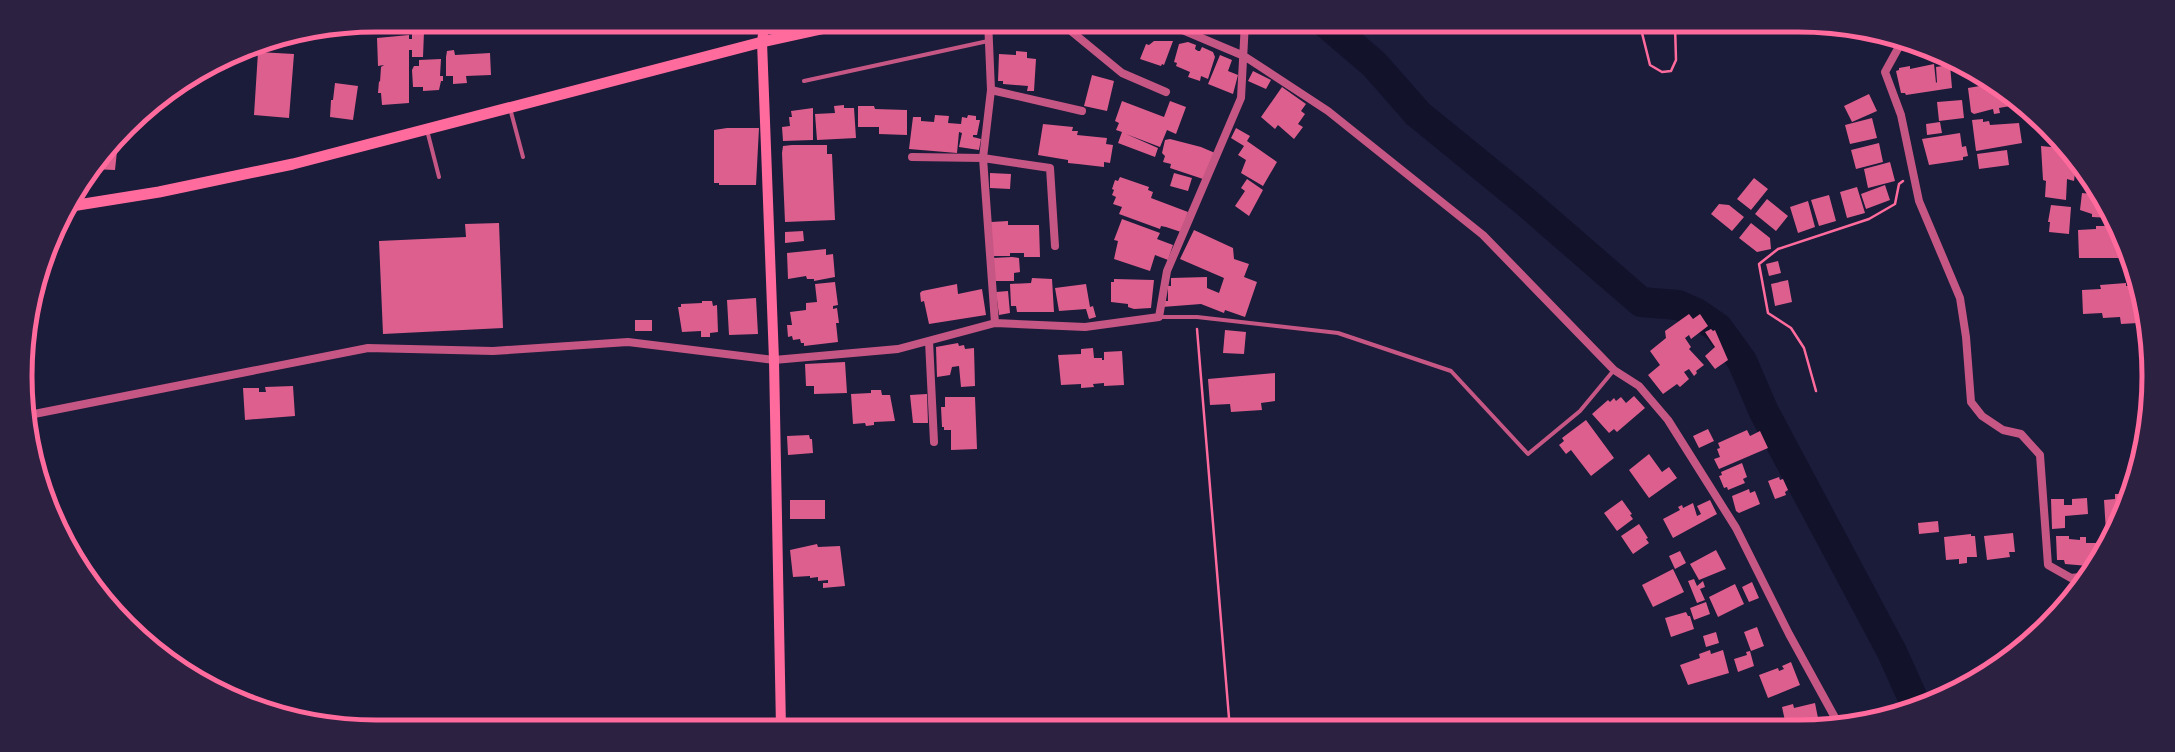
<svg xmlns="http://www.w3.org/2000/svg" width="2175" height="752" viewBox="0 0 2175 752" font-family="Signika,sans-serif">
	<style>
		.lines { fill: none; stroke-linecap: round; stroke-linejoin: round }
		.river { stroke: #12122b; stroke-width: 30 }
		.building { fill: #dd5f8e }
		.path { stroke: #ff6b9d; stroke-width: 2.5 }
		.service { stroke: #c65784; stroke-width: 4 }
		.minor { stroke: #c65784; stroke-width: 8 }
		.secondary { stroke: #ff6b9d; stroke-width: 10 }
		.trunk { stroke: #ff6b9d; stroke-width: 11 }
		.rim { fill: none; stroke: #ff6b9d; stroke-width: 5 }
	</style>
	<rect width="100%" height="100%" fill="#1b1b3a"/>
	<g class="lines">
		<!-- river -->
		<path class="river" d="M1326 23 1374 64 1418 114 1527 203 1641 302 1678 305 1696 313 1718 328 1742 361 1764 412 1892 652 1919 712"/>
	</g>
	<!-- building -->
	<path class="building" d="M412 32H424L423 57H412V50H409V103L382 105 381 93H378L379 81 380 82 381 67 384 65 378 66 377 38 409 35V39H412Z
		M1154 41H1173L1164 65 1162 64 1161 66 1140 59 1146 44 1149 45Z
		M1188 42 1196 45 1195 49 1198 51H1200L1202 47 1213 52 1215 57 1208 79 1201 76 1200 81 1188 77 1190 72 1176 66 1177 63 1174 62 1179 44Z
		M454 50 455 55 490 53 491 75 466 76 467 83 453 84V76H446V57L447 51Z
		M1016 51 1027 52V58L1036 59 1034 91H1027L1028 86 1003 84V81H998L999 54 1016 55Z
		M258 52 294 54 289 118 254 115Z
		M1220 55 1232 60 1228 71 1238 75 1233 94 1208 84Z
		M441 59 440 76H443V81H441L439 90 423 91V87H413L412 70 414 66H419V60Z
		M1934 64 1936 83 1937 82 1936 67 1950 65 1952 88 1906 95 1905 93H1901L1896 71 1899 70V68L1910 66V69Z
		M1253 71 1271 80 1266 89 1248 81Z
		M1092 75 1114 81 1107 111 1084 106Z
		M2003 82 2008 102 2015 101 2016 105 1999 108 2000 113 1994 114 1993 109 1974 114 1971 112 1968 88Z
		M335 83 358 86 353 120 330 117 331 100H333Z
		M1282 87 1306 104 1301 111 1305 114 1298 124 1303 127 1294 139 1278 125 1275 129 1261 117Z
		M1869 94 1877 111 1852 122 1844 106Z
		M1962 100 1964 118 1939 121 1937 102Z
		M1122 101 1164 117 1170 101 1186 107 1176 134 1167 130 1160 147 1126 134 1158 148 1155 157 1118 143 1122 132 1116 130 1119 123 1115 121Z
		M844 105V108H854L856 138 817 140 815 114 835 113 834 106Z
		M858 106H874L875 109 907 110V135L879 134V127H858Z
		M813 108V140L783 141 782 127 790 126 789 117H792L791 111Z
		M935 115 949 116 948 123 961 124 962 117 967 118 968 115 976 116V120H980L977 135H973V137L981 139 979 150 959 147 962 133 959 132 957 153 909 149 913 117H921V121L934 122Z
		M1872 118 1877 138 1850 144 1845 125Z
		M1983 119V122L1989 121 1990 125 2019 123 2022 143 1976 151 1972 120Z
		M1940 122 1942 133 1927 135 1926 124Z
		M1043 124 1073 127 1072 131H1078L1077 135 1107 138 1106 144 1113 145 1110 163 1104 162V167L1078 164 1068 163V160L1038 155Z
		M727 128H759L756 185H719V183H714V130Z
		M1236 128 1250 136 1247 141 1277 162 1263 186 1241 173 1246 160 1238 155 1244 146 1231 138Z
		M1960 133 1962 147 1966 146 1968 156 1963 157V160L1929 165 1922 139Z
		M1170 139 1201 147 1215 153 1203 179 1170 168 1171 164 1163 162 1165 156 1162 153 1165 140Z
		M110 141 118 142 115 170 91 169V165Z
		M1879 143 1883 162 1856 169 1851 150Z
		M792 145H827V154H832L835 220 785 222 782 153 783 146Z
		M2041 146 2071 149 2077 156 2074 181 2067 179 2066 200 2045 197 2046 181 2043 180Z
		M2007 150 2009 165 1979 169 1977 154Z
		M1890 162 1895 181 1868 188 1864 169Z
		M990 173 1011 174 1010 189 990 188Z
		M1174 173 1192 178 1188 191 1170 186Z
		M1120 177 1149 187 1148 190 1153 192 1151 198 1188 212 1181 232 1166 227 1161 226 1160 229 1119 214 1122 207 1113 204 1116 197 1112 195 1114 190 1112 189 1115 180 1118 181Z
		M1754 178 1768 189 1751 210 1737 199Z
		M1247 179 1263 190 1249 216 1235 206 1245 191 1241 188Z
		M1885 185 1890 200 1866 209 1861 194Z
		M1857 187 1865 213 1847 218 1840 192Z
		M2091 192H2095V194L2098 195V193L2110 194 2118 216 2111 215V218L2092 217V214L2080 210 2082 193 2091 194Z
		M1829 195 1836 221 1819 226 1811 200Z
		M1767 199 1788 216 1776 231 1755 214Z
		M1808 201 1815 227 1798 233 1790 207Z
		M1719 204 1729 205 1744 217 1732 231 1711 214Z
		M2051 205 2071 207 2069 234 2049 232 2050 222H2048Z
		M1122 219 1160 233 1157 239 1173 245 1168 260 1155 255 1150 271 1114 259 1118 241 1114 240Z
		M1008 221V225H1039L1040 257H1024V253H1010V256H992L991 222Z
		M499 223 503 328 383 334 379 241 466 237 465 224Z
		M1751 223 1770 238 1771 249 1757 252 1739 238Z
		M2096 226H2106V229H2116V235H2125L2133 258H2079L2078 230 2096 229Z
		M1194 230 1233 248 1234 259 1249 264 1244 277 1257 282 1245 317 1225 310 1224 313 1201 304 1162 307V301H1168V286H1171V278L1207 277V288L1219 293 1224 278 1180 259Z
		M803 231 804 241 785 243V232Z
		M826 249V255L833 254 835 277 814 281V279H807L806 276 788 279 787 253Z
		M1012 257 1019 258 1020 272 1014 273V281H994L993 258Z
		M1778 261 1781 273 1769 276 1766 264Z
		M1032 278 1052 279 1054 312H1017L1016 306H1011L1010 284 1031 283Z
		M1114 279 1154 280 1151 308 1134 309 1128 307V304L1111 302V282H1114Z
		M1788 280 1792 302 1775 306 1771 284Z
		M835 282 838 305 833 306V309L837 308 839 323H836L838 342 804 346V343H801L800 339 793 340 792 336 788 337 787 325H792L790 312 806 310V303L817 302 815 284Z
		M2126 283V286H2133L2135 313H2137L2138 323 2121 324 2120 317 2103 318 2102 313 2083 314 2082 290 2101 289 2100 285Z
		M957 284 958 294 982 289 986 315 929 324 924 301 921 302 920 293 922 291Z
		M1086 284 1090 307 1093 306 1096 317 1089 319 1086 309 1059 311 1055 288Z
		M1008 291 1010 313 999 315 996 292Z
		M756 298 758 334 729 335 727 300Z
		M702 301H712L713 306 717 305 718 332 710 333V337H701V331L682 332 678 307H681V304L702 303Z
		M1689 314 1693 319 1700 314 1708 326 1691 339 1689 335 1685 338 1691 347 1689 349 1704 365 1696 371 1697 373 1694 376 1689 369 1684 372 1689 379 1680 387 1677 384 1663 394 1648 375 1660 365 1650 351 1666 338 1665 331Z
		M635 320H652V331H635Z
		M1711 329 1713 331 1715 330 1728 360 1715 369 1705 356 1715 347 1705 332Z
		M1225 330 1246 332 1244 354 1223 353Z
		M958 343 959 346 964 345 965 349 974 348 975 386 961 387 959 366 952 367 950 375 937 377 936 347Z
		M1093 348 1094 358H1102V360H1104V352L1122 351 1124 385 1104 386V383L1093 384 1094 387 1081 388V384L1061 385 1058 355 1081 354V349Z
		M845 362 847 393 814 394V386H806L805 364Z
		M1275 373V401L1261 403 1262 410 1231 412 1230 404 1210 405 1208 379Z
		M293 386 295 416 245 420 243 388H259V392H266L265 387Z
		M871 390H881L882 395H890L895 421 874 422V425L866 426 865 423 853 424 851 394 871 393Z
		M927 394 928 423H913L910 395Z
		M1634 396 1645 408 1617 432 1614 429 1609 433 1592 414 1608 400 1610 402 1614 398 1616 401 1621 397 1626 403Z
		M945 397H975L977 449 951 450V430H944V427H942L941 407H945Z
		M1586 420 1614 458 1591 476 1571 450 1566 454 1559 445 1564 441 1562 438Z
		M1708 429 1714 441 1699 448 1693 436Z
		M1747 430 1750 436 1760 431 1768 448 1719 469 1714 459 1720 457 1717 449 1720 448 1718 443Z
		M809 435 810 439H812L813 453 788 455 787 436Z
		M1649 454 1662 472 1669 467 1677 478 1649 498 1629 470Z
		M1742 463 1747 477 1743 479 1745 483 1728 490 1727 487 1724 488 1719 476 1722 475 1721 472Z
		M1779 477 1780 480 1783 479 1788 490 1785 492 1786 495 1775 499 1768 481Z
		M1749 489 1750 493 1755 491 1760 504 1739 513 1736 511 1732 496Z
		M2115 494H2127V498H2136L2123 530 2106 532 2104 500 2115 499Z
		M2087 498 2088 514 2065 516V528L2052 529 2051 499H2064V505H2072V499Z
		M790 500H825V519H790Z
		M1622 500 1632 514 1630 515 1633 519 1617 531 1604 513Z
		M1710 500 1717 514 1673 538 1663 519 1680 510 1678 507 1682 505 1683 508 1693 503 1697 516 1701 514 1697 506Z
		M1938 521 1939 532 1919 534 1918 523Z
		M1639 524 1648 538 1646 539 1649 543 1633 554 1621 536Z
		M2122 532 2112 556H2109L2107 533Z
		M2013 533 2015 552H2009L2010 557 1987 560 1984 536Z
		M1971 534V536H1975L1977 557H1967V563L1959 564V559L1946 560 1944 537Z
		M2056 536H2069V539L2080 540V537H2086V543H2096V549H2101L2100 567 2065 564 2064 560H2057Z
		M817 544 818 547 840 546 845 586 823 588V583H828V580L818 581V577L810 578V576L793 577 790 550Z
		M1716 550 1726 569 1699 580 1690 564Z
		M1680 551 1686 563 1675 569 1669 556Z
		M1673 569 1684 592 1653 607 1642 585Z
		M1694 579 1697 586 1703 581 1705 587 1700 589 1705 600 1697 603 1688 581Z
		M1752 582 1759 598 1749 602 1742 587Z
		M1735 584 1744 604 1718 617 1709 597Z
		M1706 602 1710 614 1694 620 1690 608Z
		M1686 612 1688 616H1690L1694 629 1671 637 1665 618Z
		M2035 626H2055L2035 649Z
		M1757 627 1764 646 1751 651 1744 632Z
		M1716 632 1719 643 1706 647 1703 636Z
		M2024 648V656L2003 670 2001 651Z
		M1710 650 1711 654 1723 650 1729 673 1688 685 1680 665 1700 658 1699 654Z
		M1750 651 1754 666 1738 672 1734 659 1747 655 1746 652Z
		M1791 662 1800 685 1768 698 1759 675 1778 668 1779 671 1784 669 1782 666Z
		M1815 703 1819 723 1787 730 1782 707 1793 704 1794 708Z
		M1900 710 1903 717 1868 727 1867 725Z
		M822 718 866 719 865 728H822Z"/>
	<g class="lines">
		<!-- path -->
		<path class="path" d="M1366 23 1373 29 1394 23
			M1640 25 1650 65 1662 72 1671 71 1676 60 1675 25
			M1197 329 1230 730
			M1816 391 1804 348 1791 328 1768 313 1759 264 1778 249 1869 219 1895 204 1899 184 1903 181"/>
		<!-- service -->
		<path class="service" d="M804 81 988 41
			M511 112 523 157
			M428 134 439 177
			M1159 317H1197L1338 333 1451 371 1528 454 1580 411 1614 370"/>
		<!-- minor -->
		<path class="minor" d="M988 20 991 90 983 158 995 323
			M1006 20 1044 28 1070 21
			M1153 21 1173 26 1244 56 1328 111 1483 235 1614 370 1639 386 1668 420 1736 528 1789 634 1844 734
			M1060 22 1122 73 1166 92
			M330 24 369 25 423 15
			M1906 34 1885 72 1901 115 1919 201 1960 298 1966 337 1971 402 1982 416 2003 430 2021 434 2040 455 2048 565 2071 578 2097 575
			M991 90 1082 111
			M912 157 983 158 1050 168 1055 246
			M2145 294V322L2152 408
			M929 341 934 442
			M24 416 368 348 493 351 628 342 774 360 898 349 995 323 1085 327 1159 317 1167 271 1241 98 1245 22"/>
		<!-- secondary -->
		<path class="secondary" d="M765 18 762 42 774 360 781 728"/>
		<!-- trunk -->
		<path class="trunk" d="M59 208 159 192 293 164 762 42 867 19"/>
	</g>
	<!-- crop -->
	<path d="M0 0H2175V752H0ZM376 32H1798A344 344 0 0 1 2142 376V376A344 344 0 0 1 1798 720H376A344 344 0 0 1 32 376V376A344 344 0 0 1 376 32Z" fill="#2d2142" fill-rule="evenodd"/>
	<path class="rim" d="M376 32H1798A344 344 0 0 1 2142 376V376A344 344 0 0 1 1798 720H376A344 344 0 0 1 32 376V376A344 344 0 0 1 376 32Z"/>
</svg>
